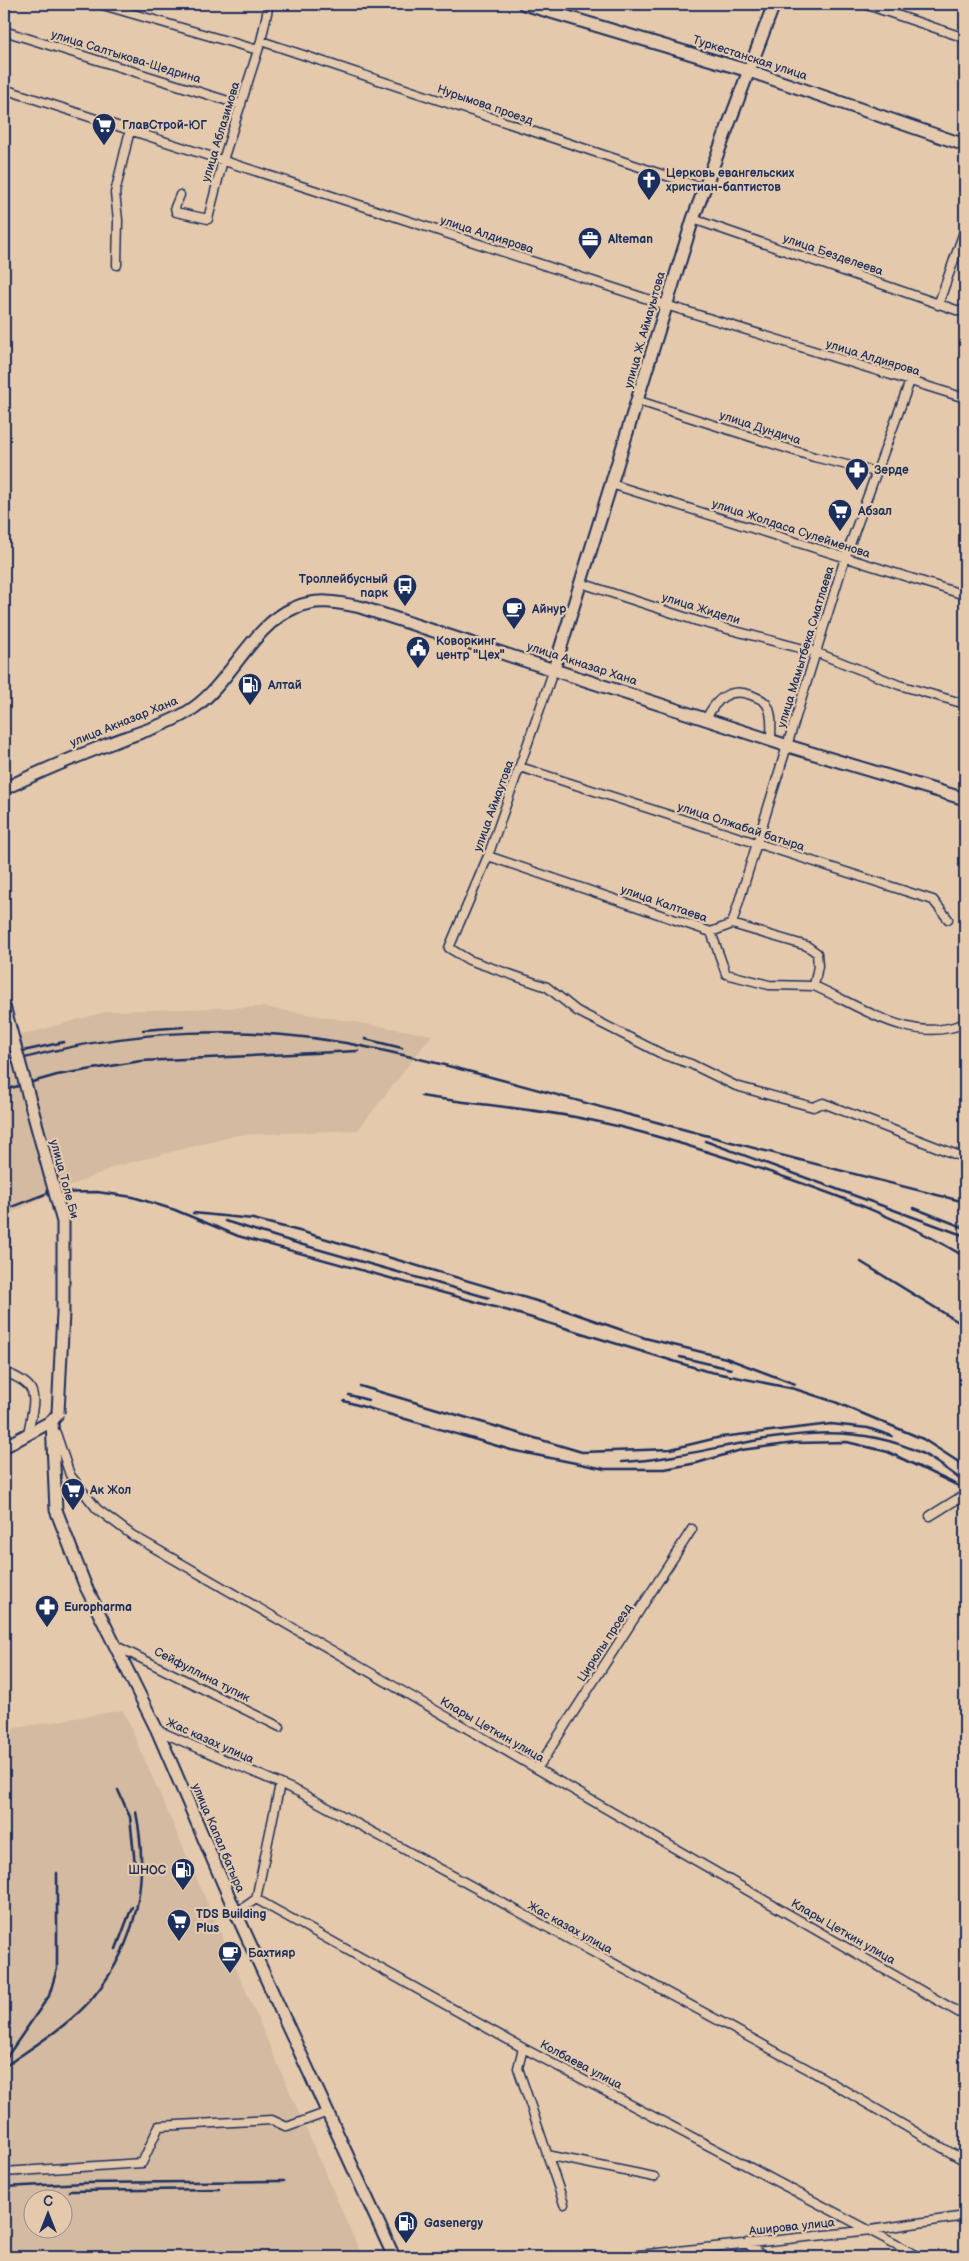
<svg xmlns="http://www.w3.org/2000/svg" width="969" height="2261" viewBox="0 0 969 2261" font-family="'Balsamiq Sans',sans-serif">
	<style>
		.built { fill: #d3baa0; fill-rule: evenodd }
		.lines { fill: none; stroke-linecap: round; stroke-linejoin: round }
		.street-casing { stroke: #1b2f5e; stroke-width: 11 }
		.secondary-casing { stroke: #1b2f5e; stroke-width: 15 }
		.street { stroke: #e4c9ac; stroke-width: 8 }
		.secondary { stroke: #e4c9ac; stroke-width: 11 }
		.rail { stroke: #1b2f5e; stroke-width: 2.5 }
		.secondary-bridge-casing { stroke: #1b2f5e; stroke-width: 15; stroke-linecap: butt }
		.secondary-bridge { stroke: #e4c9ac; stroke-width: 11 }
		.labels { text-anchor: middle; dominant-baseline: central; stroke-width: 4.5; stroke-linejoin: round; paint-order: stroke }
		.street-label { font-size: 12px; fill: #1b2f5e; stroke: #e4c9ac }
		.poi-label { font-size: 12px; font-weight: bold; fill: #1b2f5e; stroke: #e4c9ac; text-anchor: start }
	</style>
	<rect width="100%" height="100%" fill="#e4c9ac"/>
	<filter id="ink" filterUnits="userSpaceOnUse"><feTurbulence type="fractalNoise" baseFrequency=".02" numOctaves="2"/><feDisplacementMap in="SourceGraphic" scale="10" xChannelSelector="R" yChannelSelector="G"/><feConvolveMatrix kernelMatrix="1 2 1 2 8 2 1 2 1" color-interpolation-filters="sRGB"/></filter>
	<g filter="url(#ink)">
		<!-- built -->
		<path class="built" d="M264 1007 432 1035 358 1130 237 1135 113 1167 4 1216V1040L109 1011Z
			M123 1710 362 2257H4V1730ZM32 2198H62V2228H32Z"/>
		<g class="lines">
			<defs>
				<path id="street" d="M99 4 258 50
					M864 4 965 38
					M4 31 241 105
					M261 41 703 188
					M4 89 666 305 965 398
					M180 195 175 207 176 212 208 219 223 160 261 41 269 4
					M693 219 965 313
					M117 265 118 220 115 193 130 130
					M938 305 965 229
					M639 401 814 457 876 472
					M611 484 965 595
					M581 583 697 621 815 652 899 685 965 704
					M554 669 488 856 449 948 469 960 547 987 577 1011 664 1055 691 1064 736 1086 813 1107 823 1103 965 1158
					M706 719C716 699 729 687 751 695 757 698 764 699 767 705 773 714 771 729 771 739
					M520 767 933 900 948 919
					M488 856 711 932 732 924 807 946 817 953 818 966 814 986C861 1006 913 1046 965 1023
					M732 924 845 558 910 381
					M711 932 726 974 769 985 814 986
					M4 1241H5
					M4 1372C43 1386 34 1398 28 1434
					M56 1433 70 1475 97 1509 132 1535 965 2016
					M930 1516 959 1498 965 1500
					M114 1645 280 1727
					M157 1730 299 1792 813 2072 965 2161
					M537 1769 692 1529
					M256 1899 280 1784
					M236 1913 256 1899 523 2048 920 2257
					M523 2048 518 2068 564 2204
					M547 2155 654 2177
					M4 2172 142 2163 159 2126 272 2120 287 2127 328 2112
					M747 2243 763 2257
					M621 2257 871 2230 965 2216"/>
				<path id="secondary" d="M524 4 749 71 965 145
					M554 669 693 219 774 4
					M4 789C42 770 80 755 119 740 144 731 173 723 195 707 230 682 253 625 294 608 316 598 337 602 360 607L788 746 965 799
					M52 1421 56 1510 85 1585 157 1730 236 1913 394 2257
					M4 1447 52 1421 56 1416"/>
			</defs>
			<!-- street casing -->
			<use href="#street" class="street-casing"/>
			<!-- secondary casing -->
			<use href="#secondary" class="secondary-casing"/>
			<!-- street -->
			<use href="#street" class="street"/>
			<!-- secondary -->
			<use href="#secondary" class="secondary"/>
			<!-- rail -->
			<path class="rail" d="M143 1030 183 1027
				M365 1039 402 1048
				M23 1051 64 1042
				M4 1064C122 1028 255 1022 376 1049 461 1067 545 1092 630 1115 741 1145 853 1174 965 1202
				M4 1090 57 1075 141 1061 358 1051
				M421 1096C472 1104 524 1108 575 1117 639 1129 699 1149 761 1169 831 1193 902 1218 965 1257
				M705 1141 965 1236
				M914 1208 965 1228
				M4 1210 48 1193 97 1192 133 1197 175 1210 238 1236 509 1311 706 1371 795 1389 835 1402 923 1439 965 1466
				M193 1213 253 1219 303 1232 550 1305 645 1338 726 1358 795 1384
				M225 1221 303 1245 489 1298
				M861 1262 965 1326
				M680 1357 731 1369
				M360 1386 582 1452 671 1449 721 1437 831 1424 868 1428 892 1436
				M349 1395 368 1400
				M344 1401 511 1450 605 1469H665L697 1463 741 1450 795 1443 847 1442 888 1452 965 1489
				M622 1462C721 1457 823 1406 921 1453 937 1461 951 1472 965 1483
				M118 1790 130 1817 135 1865
				M116 1949 132 1907
				M4 2061 49 1996 57 1969V1873
				M4 2067C32 2047 73 2023 94 1996 138 1942 149 1878 136 1812
				M4 2187 84 2183 284 2181
				M69 2191 219 2189"/>
			<defs>
				<path id="secondary-bridge" d="M4 1006 63 1222V1313L58 1413"/>
			</defs>
			<!-- secondary-bridge casing -->
			<use href="#secondary-bridge" class="secondary-bridge-casing"/>
			<!-- secondary-bridge -->
			<use href="#secondary-bridge" class="secondary-bridge"/>
		</g>
	</g>
	<!-- icons -->
	<defs>
		<symbol id="supermarket-pin" viewBox="-11 -11 22 30"><path d="M0 17L-7.5 6A9.5 9.5 0 1 1 7.5 6Z" fill="#1b2f5e" stroke="#e4c9ac"/><path d="M-6-5.5h2.5l.6 2H6L4.5 2H-2.5L-4.4-4H-6ZM-1.5 3.2a1.3 1.3 0 1 0 .1 0ZM3 3.2a1.3 1.3 0 1 0 .1 0Z" fill="#fff"/></symbol>
		<symbol id="church-pin" viewBox="-11 -11 22 30"><path d="M0 17L-7.5 6A9.5 9.5 0 1 1 7.5 6Z" fill="#1b2f5e" stroke="#e4c9ac"/><path d="M-1.2-6h2.4v3.5h3.3v2.4h-3.3V6h-2.4V-.1h-3.3v-2.4h3.3Z" fill="#fff"/></symbol>
		<symbol id="office-pin" viewBox="-11 -11 22 30"><path d="M0 17L-7.5 6A9.5 9.5 0 1 1 7.5 6Z" fill="#1b2f5e" stroke="#e4c9ac"/><path d="M-6-3h4V-5.5h4V-3h4V5H-6ZM-1-4.5V-3h2v-1.5ZM-6 0V1H6V0Z" fill="#fff"/></symbol>
		<symbol id="pharmacy-pin" viewBox="-11 -11 22 30"><path d="M0 17L-7.5 6A9.5 9.5 0 1 1 7.5 6Z" fill="#1b2f5e" stroke="#e4c9ac"/><path d="M-2-6h4v4h4v4h-4v4h-4v-4h-4v-4h4Z" fill="#fff"/></symbol>
		<symbol id="bus-pin" viewBox="-11 -11 22 30"><path d="M0 17L-7.5 6A9.5 9.5 0 1 1 7.5 6Z" fill="#1b2f5e" stroke="#e4c9ac"/><path d="M-5-6H5V4H4V6H2V4H-2V6H-4V4H-5ZM-3.5-4V0h7V-4ZM-3.5 1.2v1.5H-2V1.2ZM2 1.2v1.5H3.5V1.2Z" fill="#fff"/></symbol>
		<symbol id="cafe-pin" viewBox="-11 -11 22 30"><path d="M0 17L-7.5 6A9.5 9.5 0 1 1 7.5 6Z" fill="#1b2f5e" stroke="#e4c9ac"/><path d="M-5.5-4.5H6V0H3Q3 3.5 0 3.5H-2.5Q-5.5 3.5-5.5 0ZM3-3.2v2h1.7v-2ZM-6 4.5H4V6H-6Z" fill="#fff"/></symbol>
		<symbol id="civic-pin" viewBox="-11 -11 22 30"><path d="M0 17L-7.5 6A9.5 9.5 0 1 1 7.5 6Z" fill="#1b2f5e" stroke="#e4c9ac"/><path d="M-.6-6.5H3V-4.5H.6V-3L4-1V1h2V6H-6V1h2V-1L-.6-3ZM-1.2 2.5V6h2.4V2.5Z" fill="#fff"/></symbol>
		<symbol id="fuel-pin" viewBox="-11 -11 22 30"><path d="M0 17L-7.5 6A9.5 9.5 0 1 1 7.5 6Z" fill="#1b2f5e" stroke="#e4c9ac"/><path d="M-5.5-6h7V0h2V4h1.3V-2.5L3-4.5l.8-.8L6-3V5H2.5V1h-1V6h-7ZM-4.2-4.7v3.2H.2V-4.7Z" fill="#fff"/></symbol>
	</defs>
	<g fill-rule="evenodd">
		<use href="#supermarket-pin" x="90" y="111" width="28" height="38"/>
		<use href="#church-pin" x="635" y="166" width="28" height="38"/>
		<use href="#office-pin" x="576" y="225" width="28" height="38"/>
		<use href="#pharmacy-pin" x="843" y="456" width="28" height="38"/>
		<use href="#supermarket-pin" x="826" y="497" width="28" height="38"/>
		<use href="#bus-pin" x="391" y="572" width="28" height="38"/>
		<use href="#cafe-pin" x="500" y="595" width="28" height="38"/>
		<use href="#civic-pin" x="404" y="634" width="28" height="38"/>
		<use href="#fuel-pin" x="236" y="671" width="28" height="38"/>
		<use href="#supermarket-pin" x="59" y="1476" width="28" height="38"/>
		<use href="#pharmacy-pin" x="33" y="1593" width="28" height="38"/>
		<use href="#fuel-pin" x="169" y="1856" width="28" height="38"/>
		<use href="#supermarket-pin" x="165" y="1907" width="28" height="38"/>
		<use href="#cafe-pin" x="216" y="1939" width="28" height="38"/>
		<use href="#fuel-pin" x="392" y="2209" width="28" height="38"/>
	</g>
	<g class="labels">
		<!-- street labels -->
		<g class="street-label">
			<text transform="translate(126 57) rotate(17)">улица Салтыкова-Щедрина</text>
			<text transform="translate(750 58) rotate(18)">Туркестанская улица</text>
			<text transform="translate(485 105) rotate(19)">Нурымова проезд</text>
			<text transform="translate(221 132) rotate(-73)">улица Аблазимова</text>
			<text transform="translate(487 235) rotate(18)">улица Алдиярова</text>
			<text transform="translate(833 255) rotate(19)">улица Безделеева</text>
			<text transform="translate(645 330) rotate(-74)">улица Ж. Аймауытова</text>
			<text transform="translate(873 358) rotate(17)">улица Алдиярова</text>
			<text transform="translate(760 428) rotate(18)">улица Дундича</text>
			<text transform="translate(791 529) rotate(18)">улица Жолдаса Сулейменова</text>
			<text transform="translate(701 609) rotate(17)">улица Жидели</text>
			<text transform="translate(806 647) rotate(-73)">улица Мамытбека Сматлаева</text>
			<text transform="translate(582 664) rotate(18)">улица Акназар Хана</text>
			<text transform="translate(124 722) rotate(-22)">улица Акназар Хана</text>
			<text transform="translate(494 806) rotate(-70)">улица Аймаутова</text>
			<text transform="translate(741 827) rotate(18)">улица Олжабай батыра</text>
			<text transform="translate(664 904) rotate(19)">улица Калтаева</text>
			<text transform="translate(64 1179) rotate(75)">улица Толе Би</text>
			<text transform="translate(605 1643) rotate(-57)">Цирюлы проезд</text>
			<text transform="translate(202 1675) rotate(27)">Сейфуллина тупик</text>
			<text transform="translate(492 1730) rotate(30)">Клары Цеткин улица</text>
			<text transform="translate(210 1741) rotate(24)">Жас казах улица</text>
			<text transform="translate(218 1838) rotate(67)">улица Капал батыра</text>
			<text transform="translate(570 1928) rotate(29)">Жас казах улица</text>
			<text transform="translate(843 1932) rotate(30)">Клары Цеткин улица</text>
			<text transform="translate(581 2065) rotate(28)">Колбаева улица</text>
			<text transform="translate(792 2227) rotate(-6)">Аширова улица</text>
		</g>
		<!-- poi labels -->
		<g class="poi-label">
			<text x="122" y="125">ГлавСтрой-ЮГ</text>
			<text x="666" y="173">Церковь евангельских<tspan x="666" dy="14">христиан-баптистов</tspan></text>
			<text x="608" y="239">Alteman</text>
			<text x="874" y="470">Зерде</text>
			<text x="858" y="511">Абзал</text>
			<text x="388" y="579" text-anchor="end">Троллейбусный<tspan x="388" dy="14">парк</tspan></text>
			<text x="532" y="609">Айнур</text>
			<text x="436" y="641">Коворкинг<tspan x="436" dy="14">центр "Цех"</tspan></text>
			<text x="268" y="685">Алтай</text>
			<text x="90" y="1490">Ак Жол</text>
			<text x="64" y="1607">Europharma</text>
			<text x="166" y="1870" text-anchor="end">ШНОС</text>
			<text x="196" y="1914">TDS Building<tspan x="196" dy="14">Plus</tspan></text>
			<text x="248" y="1953">Бахтияр</text>
			<text x="424" y="2223">Gasenergy</text>
		</g>
	</g>
	<!-- margin -->
	<rect width="969" height="2261" fill="none" stroke="#e4c9ac" stroke-width="20"/>
	<rect x="10" y="10" width="949" height="2241" fill="none" stroke="#1b2f5e" stroke-width="2" filter="url(#ink)"/>
	<!-- north arrow -->
	<g transform="translate(48 2214)"><circle r="24" fill="#e4c9ac" stroke="#948b8d"/>
	<path d="M0-4L9 19L0 12L-9 19Z" fill="#1b2f5e"/>
	<text y="-8" font-size="14" font-weight="bold" text-anchor="middle" fill="#1b2f5e">С</text>
	</g>
</svg>
